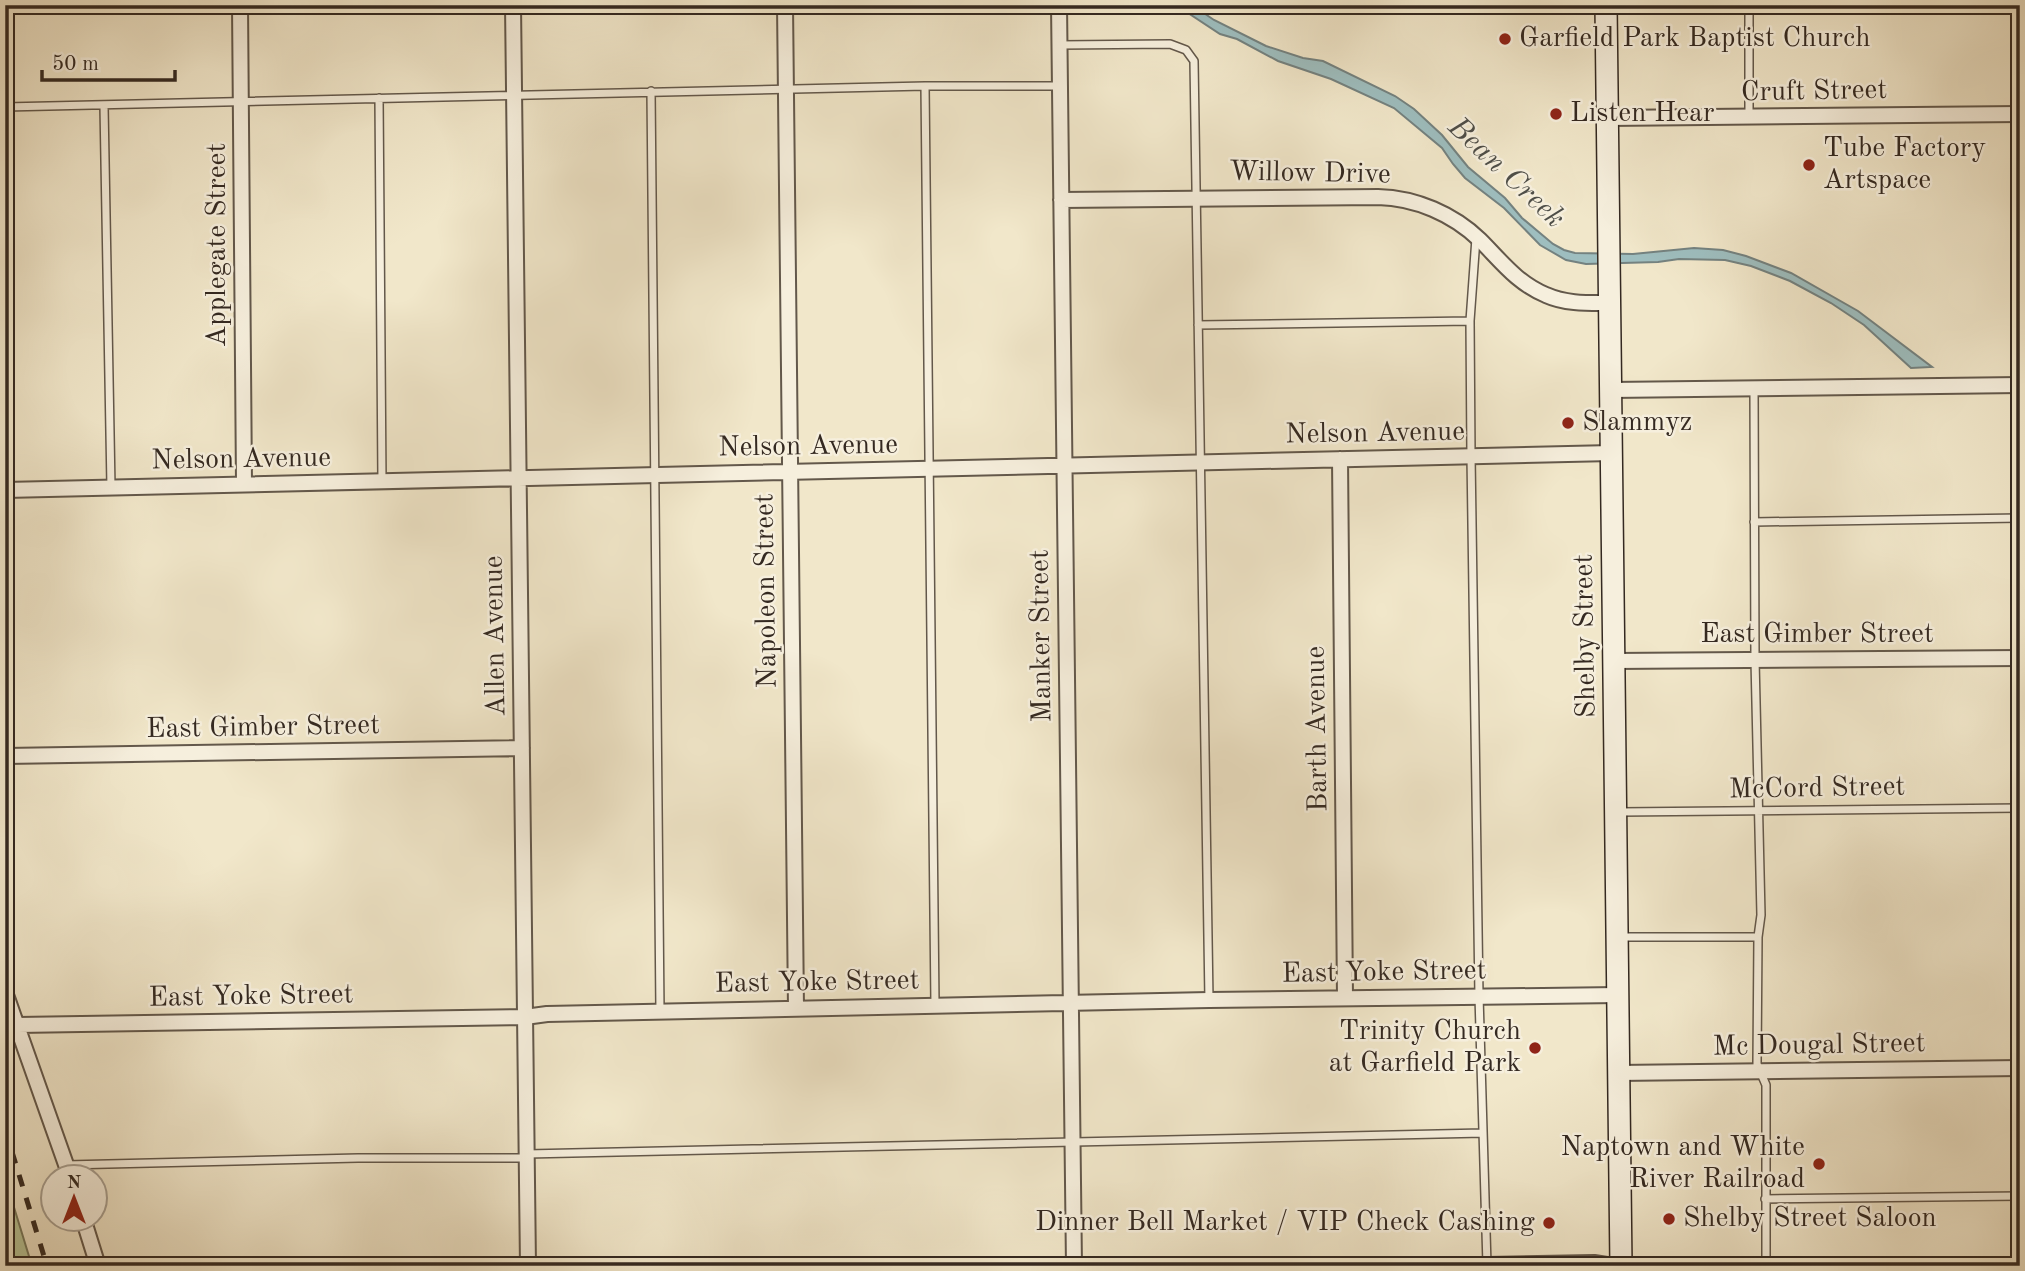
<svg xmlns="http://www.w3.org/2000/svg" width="2025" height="1271" viewBox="0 0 2025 1271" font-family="'Old Standard TT',serif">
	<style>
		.green { fill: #b8c698; stroke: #76785c; stroke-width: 2 }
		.water { fill: #9ebebf; stroke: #748280; stroke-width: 2 }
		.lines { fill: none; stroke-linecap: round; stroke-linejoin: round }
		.lane-casing { stroke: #63584b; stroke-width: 10 }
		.street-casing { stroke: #63584b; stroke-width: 18 }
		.secondary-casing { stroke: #342921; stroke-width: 24 }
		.lane { stroke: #f6efdd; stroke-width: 7 }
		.street { stroke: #f6efdd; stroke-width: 14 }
		.secondary { stroke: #f6efdd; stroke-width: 21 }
		.rail { stroke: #342921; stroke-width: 5; stroke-dasharray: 12 12; stroke-linecap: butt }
		.poi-dot { fill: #8f2418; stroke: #f6efdd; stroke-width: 2.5 }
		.labels { text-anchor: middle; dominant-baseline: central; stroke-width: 5; stroke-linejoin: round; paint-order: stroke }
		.poi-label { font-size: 28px; fill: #342921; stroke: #f6efdd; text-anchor: start }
		.street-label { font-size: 28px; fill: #342921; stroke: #f6efdd }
		.water-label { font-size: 30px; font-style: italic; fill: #4e4e48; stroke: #f6efdd }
	</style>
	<rect width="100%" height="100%" fill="#f1e7ca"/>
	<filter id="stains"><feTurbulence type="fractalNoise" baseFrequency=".00286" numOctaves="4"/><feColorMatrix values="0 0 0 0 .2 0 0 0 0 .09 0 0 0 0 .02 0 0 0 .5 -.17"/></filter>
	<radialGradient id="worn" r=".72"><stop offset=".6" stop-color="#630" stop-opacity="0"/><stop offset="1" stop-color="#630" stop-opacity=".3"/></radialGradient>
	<!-- green -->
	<path class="green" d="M5 1178 32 1266H5Z"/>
	<!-- water -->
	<path class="water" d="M1176 5H1192L1214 20 1266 46 1303 58 1323 61 1395 96 1414 109 1442 135 1468 167 1505 198 1522 218 1553 244 1564 250 1575 253 1633 254 1694 248 1723 250 1746 256 1791 273 1858 311 1932 367 1911 368 1864 325 1831 303 1790 281 1751 266 1725 260 1679 259 1658 262 1586 264 1566 260 1540 245 1504 208 1465 178 1453 164 1442 148 1394 108 1331 79 1278 61 1237 39 1220 34Z"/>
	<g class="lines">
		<defs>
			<path id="lane" d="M1749 5V117
				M1060 45 1170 44 1186 50 1194 61 1209 1000
				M651 91 660 1011
				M379 98 382 481
				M104 106 111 487
				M5 107 925 86
				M1476 238 1470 321 1471 456 1479 996 1487 1265
				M1198 325 1470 321
				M1754 389 1755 660 1761 915 1758 937 1757 1064 1766 1085V1266
				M1754 522 2020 518
				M1620 812 2020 808
				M1619 937H1758
				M935 1005 925 86H1060
				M527 1154 1483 1133
				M66 1165 358 1158H527
				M1765 1199 2020 1196"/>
			<path id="street" d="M240 5 244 484
				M513 5 528 1266
				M785 5 796 1008
				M1059 5 1074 1266
				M1608 118 2020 114
				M1061 200 1378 197C1416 198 1453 214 1480 240 1501 261 1517 283 1546 295 1566 304 1588 303 1610 303
				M1611 390 2020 385
				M1340 459 1345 998
				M5 490 1612 453
				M1614 661 2020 658
				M5 756 522 748
				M5 992 70 1176
				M18 1025 525 1017 547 1014 1209 1000 1618 995
				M1618 1073 2020 1068
				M83 1218 98 1266
				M1436 1266 1594 1263 1613 1266"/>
			<path id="secondary" d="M1606 5 1621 1266"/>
		</defs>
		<!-- lane casing -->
		<use href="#lane" class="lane-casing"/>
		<!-- street casing -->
		<use href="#street" class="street-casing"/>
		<!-- secondary casing -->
		<use href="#secondary" class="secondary-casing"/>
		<!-- lane -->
		<use href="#lane" class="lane"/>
		<!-- street -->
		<use href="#street" class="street"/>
		<!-- secondary -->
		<use href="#secondary" class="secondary"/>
		<!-- rail -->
		<path class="rail" d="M5 1129 47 1266"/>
	</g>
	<!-- markers -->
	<g class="poi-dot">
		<circle cx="1505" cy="39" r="7"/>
		<circle cx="1556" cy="114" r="7"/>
		<circle cx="1809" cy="165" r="7"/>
		<circle cx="1568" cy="423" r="7"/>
		<circle cx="1535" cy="1048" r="7"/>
		<circle cx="1819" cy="1164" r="7"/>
		<circle cx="1669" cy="1219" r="7"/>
		<circle cx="1549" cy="1223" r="7"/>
	</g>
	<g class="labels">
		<!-- poi labels -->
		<g class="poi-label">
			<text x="1519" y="39">Garfield Park Baptist Church</text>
			<text x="1570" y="114">Listen Hear</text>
			<text x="1823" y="149">Tube Factory<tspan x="1823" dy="32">Artspace</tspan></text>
			<text x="1582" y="423">Slammyz</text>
			<text x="1521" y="1032" text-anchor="end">Trinity Church<tspan x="1521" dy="32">at Garfield Park</tspan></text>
			<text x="1805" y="1148" text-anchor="end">Naptown and White<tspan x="1805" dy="32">River Railroad</tspan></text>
			<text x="1683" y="1219">Shelby Street Saloon</text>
			<text x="1535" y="1223" text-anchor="end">Dinner Bell Market / VIP Check Cashing</text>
		</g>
		<!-- street labels -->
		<g class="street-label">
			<text transform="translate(1814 92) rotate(-1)">Cruft Street</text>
			<text transform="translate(1310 174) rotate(1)">Willow Drive</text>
			<text transform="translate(218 245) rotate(-90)">Applegate Street</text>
			<text transform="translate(1375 434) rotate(-1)">Nelson Avenue</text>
			<text transform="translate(808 447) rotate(-1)">Nelson Avenue</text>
			<text transform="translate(241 460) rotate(-1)">Nelson Avenue</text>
			<text transform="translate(767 591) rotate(-91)">Napoleon Street</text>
			<text x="1817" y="635">East Gimber Street</text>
			<text transform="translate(496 636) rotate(-91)">Allen Avenue</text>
			<text transform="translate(1042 636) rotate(-91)">Manker Street</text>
			<text transform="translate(1586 636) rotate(-91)">Shelby Street</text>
			<text transform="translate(263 728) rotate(-1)">East Gimber Street</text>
			<text transform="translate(1318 729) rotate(-91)">Barth Avenue</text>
			<text transform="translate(1817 789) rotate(-1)">McCord Street</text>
			<text transform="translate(1384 973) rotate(-1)">East Yoke Street</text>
			<text transform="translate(817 983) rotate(-1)">East Yoke Street</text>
			<text transform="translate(251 997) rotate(-1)">East Yoke Street</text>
			<text transform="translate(1819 1046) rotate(-1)">Mc Dougal Street</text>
		</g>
		<!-- water labels -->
		<g class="water-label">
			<text transform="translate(1506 173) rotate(43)">Bean Creek</text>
		</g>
	</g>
	<!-- margin -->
	<rect width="2025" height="1271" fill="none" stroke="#f1e7ca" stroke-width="28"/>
	<rect x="7" y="7" width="2011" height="1257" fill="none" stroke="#342921" stroke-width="3.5"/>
	<rect x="14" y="14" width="1997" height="1243" fill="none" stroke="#342921" stroke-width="2"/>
	<!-- north arrow -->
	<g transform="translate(74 1198)"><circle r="33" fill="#f6efdd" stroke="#a8a092" stroke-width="2"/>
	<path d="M0-5L12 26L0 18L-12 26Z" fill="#8f2418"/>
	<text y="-10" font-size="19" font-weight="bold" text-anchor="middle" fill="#342921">N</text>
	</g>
	<!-- scale -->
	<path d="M42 70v10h133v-10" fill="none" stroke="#342921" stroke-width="3.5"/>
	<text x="52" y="70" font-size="21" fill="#342921" stroke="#f6efdd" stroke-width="5" paint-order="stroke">50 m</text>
	<rect width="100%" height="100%" filter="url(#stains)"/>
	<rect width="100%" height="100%" fill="url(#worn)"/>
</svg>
